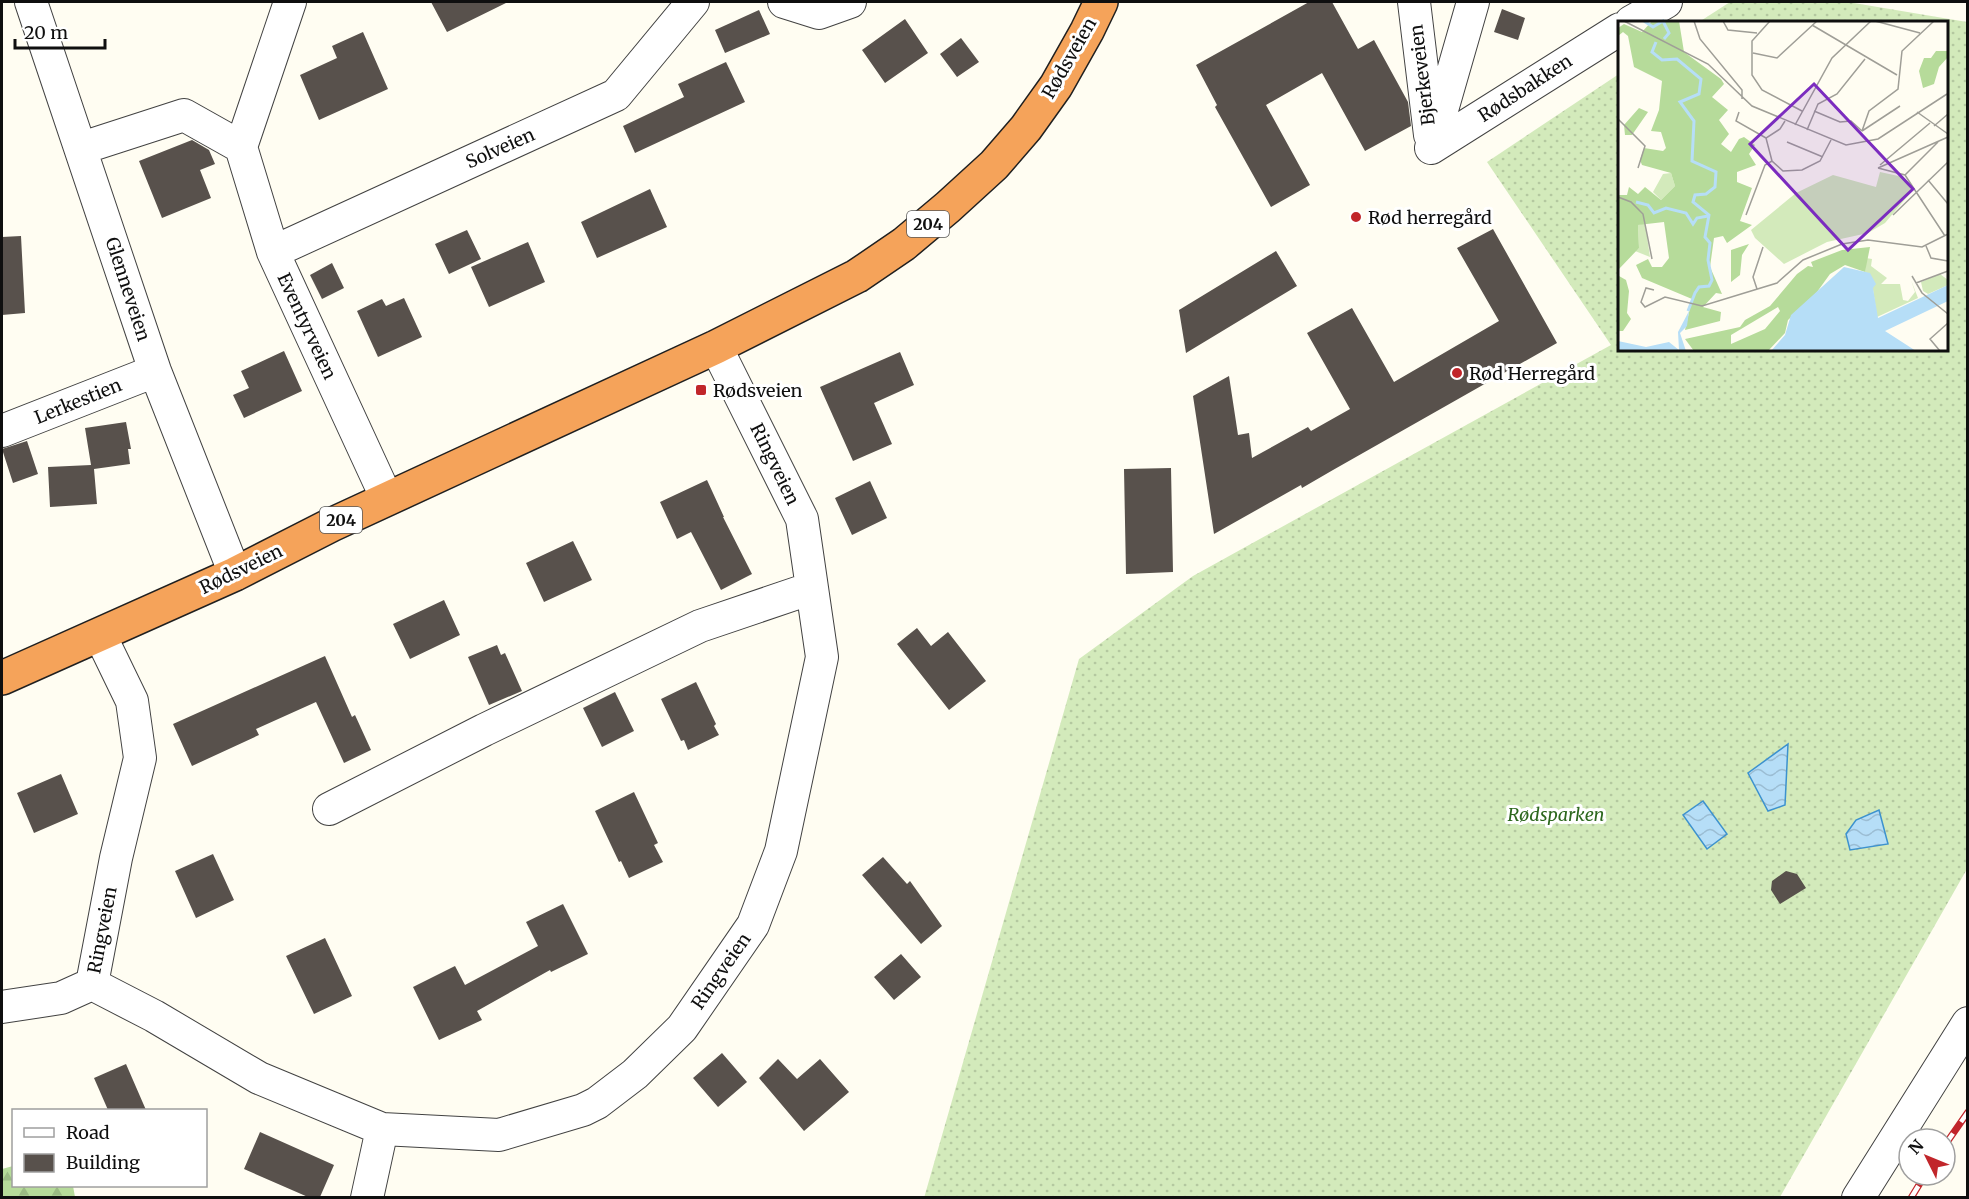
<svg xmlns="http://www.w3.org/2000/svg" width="1969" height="1199" viewBox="0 0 1969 1199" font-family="Merriweather,serif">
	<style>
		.grass { fill: url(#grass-dots) }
		.forest { fill: url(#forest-firs) }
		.water { fill: url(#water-waves); stroke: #3d92ce; stroke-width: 1.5 }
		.building { fill: #58514c }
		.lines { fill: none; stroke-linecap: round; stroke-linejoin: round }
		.street-casing { stroke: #424242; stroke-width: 34 }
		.highway-casing { stroke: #202020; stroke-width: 36 }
		.street { stroke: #fff; stroke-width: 32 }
		.highway { stroke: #f5a35a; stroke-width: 33 }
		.rail-casing { stroke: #c1262b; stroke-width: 7 }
		.rail { stroke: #fff; stroke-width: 4.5; stroke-dasharray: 14; stroke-linecap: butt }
		.poi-dot { fill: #c1262b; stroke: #fff; stroke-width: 2 }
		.labels { text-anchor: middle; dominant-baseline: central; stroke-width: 6; stroke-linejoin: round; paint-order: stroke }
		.shield { fill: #fff; stroke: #575757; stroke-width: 1.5 }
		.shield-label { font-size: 16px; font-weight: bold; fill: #0f0f0f }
		.street-label { font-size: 18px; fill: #0f0f0f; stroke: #fff }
		.poi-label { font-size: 18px; fill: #0f0f0f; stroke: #fff; text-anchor: start }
		.park-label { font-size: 18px; font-style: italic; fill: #2d681e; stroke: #fff }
		.inset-river { fill: none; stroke: #b6def7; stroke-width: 3 }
		.inset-road { fill: none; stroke: #9f9e97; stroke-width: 1.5 }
		.view { fill: #7b2cbf; fill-opacity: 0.15; stroke: #7b2cbf; stroke-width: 3 }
		.inset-edge { fill: none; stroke: #0f0f0f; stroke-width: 3 }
	</style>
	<defs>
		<pattern id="grass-dots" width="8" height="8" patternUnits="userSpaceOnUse" patternTransform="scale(1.5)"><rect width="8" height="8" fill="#d3eabb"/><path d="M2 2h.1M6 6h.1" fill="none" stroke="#b4c8a0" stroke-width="1.8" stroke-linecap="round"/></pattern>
		<pattern id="forest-firs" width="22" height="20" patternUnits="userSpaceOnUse" patternTransform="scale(1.5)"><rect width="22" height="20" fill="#b6db9a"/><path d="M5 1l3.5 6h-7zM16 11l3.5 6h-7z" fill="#9bbb84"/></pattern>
		<pattern id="water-waves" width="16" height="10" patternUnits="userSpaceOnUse" patternTransform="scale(1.5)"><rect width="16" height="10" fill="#b6def7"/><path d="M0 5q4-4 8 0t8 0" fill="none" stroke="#9bbdd3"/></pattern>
	</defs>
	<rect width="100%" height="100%" fill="#fffdf2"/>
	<!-- grass -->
	<path class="grass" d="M1730 2H1848L1967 22V869L1780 1197 924 1198 1079 659 1193 576 1611 345 1487 162 1619 74 1620 350H1946V22H1699Z"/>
	<!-- forest -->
	<path class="forest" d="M13 1166 14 1186H73L75 1197H2V1169Z"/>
	<!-- water -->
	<path class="water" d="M1788 744 1785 805 1768 811 1748 773Z
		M1703 801 1727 834 1707 849 1683 815Z
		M1879 810 1888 844 1850 850 1846 834 1856 820Z"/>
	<!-- building -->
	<path class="building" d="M431 2H508L447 32Z
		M1309 2H1332L1358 49 1374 40 1408 102 1411 126 1365 151 1322 73 1266 105 1310 185 1271 207 1215 107 1217 105 1196 65Z
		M1502 9 1525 18 1518 40 1494 32Z
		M759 10 770 34 725 53 715 30Z
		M905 19 928 53 885 83 862 50Z
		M363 32 388 89 319 120 300 75 337 58 332 46Z
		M961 38 979 62 957 77 940 54Z
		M726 62 745 102 635 153 623 126 684 97 678 84Z
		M192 140 209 150 215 164 200 170 211 198 162 218 139 161Z
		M650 189 667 227 597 258 581 222Z
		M1493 229 1557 343 1333 470 1302 488 1301 485 1214 534 1193 396 1229 376 1238 435 1249 433 1252 458 1308 427 1311 431 1350 409 1307 333 1352 308 1394 382 1499 321 1457 248Z
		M467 230 481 259 449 274 435 244Z
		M21 236 25 313 2 315V237Z
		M528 242 545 282 489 307 471 267Z
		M1276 251 1297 286 1186 353 1179 310Z
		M332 263 344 288 322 299 310 275Z
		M404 298 422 337 378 357 357 311 382 299 386 306Z
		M284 351 302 391 244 418 233 395 249 388 241 371Z
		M900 352 914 385 874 403 892 444 853 461 820 387Z
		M126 422 131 449H128L130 464 94 469 97 504 50 507 48 467 91 465 85 428Z
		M27 441 38 474 13 483 2 449Z
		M1171 468 1173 572 1126 574 1124 469Z
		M707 480 724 517H723L752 574 721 590 691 532 677 539 660 502Z
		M870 481 887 518 852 535 835 498Z
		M573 541 592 580 544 602 526 563Z
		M444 600 460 635 410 659 393 624Z
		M917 628 931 646 948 632 986 681 949 710 897 644Z
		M497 645 501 655 505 653 522 691 489 705 468 657Z
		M325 656 352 717 355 715 371 750 344 763 316 702 256 729 259 735 192 766 173 724Z
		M696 682 716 724 714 726 719 735 688 750 684 740 681 741 661 699Z
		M615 692 634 731 602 747 583 708Z
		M61 774 78 814 34 833 17 793Z
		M634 792 658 843 654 845 663 862 629 878 621 861 619 862 595 811Z
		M213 854 234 900 196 918 175 871Z
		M883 857 907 884 910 881 942 926 921 944 862 875Z
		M1786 871 1797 874 1806 888 1780 904 1771 890 1772 881Z
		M563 904 588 954 551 972 550 970 477 1011 482 1020 439 1040 413 987 455 966 465 985 538 946 526 922Z
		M325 938 352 996 314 1014 286 956Z
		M901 954 921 977 894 1000 874 977Z
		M722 1053 747 1082 718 1107 693 1078Z
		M778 1059 797 1079 820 1059 849 1092 804 1131 759 1078Z
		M126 1064 146 1110H108L94 1078Z
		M260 1132 334 1165 320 1197H308L244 1169Z"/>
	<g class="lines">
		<defs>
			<path id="street" d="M31 2 155 371 235 574
				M290 2 241 147 273 252 387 499
				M784 2 819 13 850 2
				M1414 2 1430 135
				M1631 22 1666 2
				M82 148 184 115 241 147
				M1431 148 1620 29
				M1431 148 1473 2
				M273 252 616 95 693 2
				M2 431 155 371
				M100 635 132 701 140 758 116 858 92 984 154 1016 259 1078 382 1129 499 1135 583 1110 597 1103 635 1074 682 1028 753 925 781 851 822 657 802 519 716 347
				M329 809 484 730 700 626 812 588
				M2 1007 61 998 92 984
				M367 1198 382 1129
				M1858 1198 1968 1023"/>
			<path id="highway" d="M2 678 235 574 331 525 716 347 857 276 904 244 948 207 994 165 1026 128 1056 86 1087 31 1101 2"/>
		</defs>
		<!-- street casing -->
		<use href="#street" class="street-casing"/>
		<!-- highway casing -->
		<use href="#highway" class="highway-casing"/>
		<!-- street -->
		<use href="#street" class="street"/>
		<!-- highway -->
		<use href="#highway" class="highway"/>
		<defs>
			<path id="rail" d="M1945 1145 1968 1112
				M1911 1198 1925 1175"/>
		</defs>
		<!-- rail casing -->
		<use href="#rail" class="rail-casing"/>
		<!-- rail -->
		<use href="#rail" class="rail"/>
	</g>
	<!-- markers -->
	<g class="poi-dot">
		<circle cx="1356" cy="217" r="6"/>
		<circle cx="1457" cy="373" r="6"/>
		<rect x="695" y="384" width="12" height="12" rx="3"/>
	</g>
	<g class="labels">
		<!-- shield labels -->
		<g class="shield">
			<rect x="907" y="211" width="42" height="26" rx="4.5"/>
			<rect x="320" y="507" width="42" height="26" rx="4.5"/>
		</g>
		<g class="shield-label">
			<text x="928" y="224">204</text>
			<text x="341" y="520">204</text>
		</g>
		<!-- street labels -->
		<g class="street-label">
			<text transform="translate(1069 58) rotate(-60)">Rødsveien</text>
			<text transform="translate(1422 75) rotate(-97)">Bjerkeveien</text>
			<text transform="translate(1525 88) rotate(-33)">Rødsbakken</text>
			<text transform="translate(500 148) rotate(-24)">Solveien</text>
			<text transform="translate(128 289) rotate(72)">Glenneveien</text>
			<text transform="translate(307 326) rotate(65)">Eventyrveien</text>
			<text transform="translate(78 401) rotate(-22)">Lerkestien</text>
			<text transform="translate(775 464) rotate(64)">Ringveien</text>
			<text transform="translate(241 569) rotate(-26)">Rødsveien</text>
			<text transform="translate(102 930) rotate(-79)">Ringveien</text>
			<text transform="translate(721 971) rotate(-55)">Ringveien</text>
		</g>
		<!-- poi labels -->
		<g class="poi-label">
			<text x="1368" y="217">Rød herregård</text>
			<text x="1469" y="373">Rød Herregård</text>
			<text x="713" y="390">Rødsveien</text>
		</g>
		<!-- park labels -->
		<g class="park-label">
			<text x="1556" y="814">Rødsparken</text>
		</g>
	</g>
	<!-- overview -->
	<g transform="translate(1618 21)">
		<rect width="330" height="330" fill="#fffdf2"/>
		<path d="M262 151 285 156 294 170 267 202 250 212 209 221 166 243 137 217 133 209 178 172 215 154 258 166ZM53 152 57 165 43 179 35 171 45 153ZM27 202 32 236 17 230 21 227 20 204ZM248 237 254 238 253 245 269 257 263 263H282L285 279 290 280 297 271 293 259 300 277 259 296 253 255 247 251ZM322 253 330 259V264L310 273 305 270 303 261Z" fill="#d3eabb"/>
		<path d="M34 0H61L66 31 103 58 106 63 94 76 110 89 101 99 111 113 103 123 113 131 121 118 126 116 137 124 131 133 138 144 119 151V161L134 167 122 200 134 204 109 222 105 215 96 217 92 246 104 273 98 272 85 286 103 291 102 300 67 309 74 278 24 257 18 244 30 238 34 246H44L51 237 46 201 20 204 21 227 1 248V255L8 259 11 270 9 292 13 298 5 310H0V174H9L11 166 20 173 27 166 43 179 57 165 53 152 24 144 22 139 26 127 45 130 48 127 43 111 33 110 41 89 44 60 16 46 10 15 5 11 0 15V7L6 3 24 11ZM318 30H330V36L321 46 316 63 305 67 301 50 306 37H313ZM21 87 30 91 14 114H7L6 104ZM131 223 124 234 122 254 113 261V229ZM252 226 247 251 227 244 212 253 199 271 170 299 167 312 150 330H76L67 318 122 306 127 299 152 285 179 253 190 245 195 246 193 241 224 229ZM160 286 162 290 147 308 113 323V314Z" fill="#b6db9a" fill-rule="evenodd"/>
		<path d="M226 246 252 252 258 263 255 267 260 297 330 264V280L267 310 298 330H153L167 314 173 294ZM71 290 69 305 62 312 68 330H0V320L28 326 51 321 61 329 60 311Z" fill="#b6def7"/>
		<path class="inset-river" d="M26 0 35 6 45 0 51 12 46 18M38 21 34 31 44 39 59 38 83 58 81 73 62 81 76 100 74 140 98 151 97 166 88 173 77 174 75 181 91 194 87 216 92 222 90 239 94 259 91 265 81 266 77 272 70 290M18 181 30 184 36 192 48 187 68 192 75 203 79 197 90 195"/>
		<path class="inset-road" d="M6 0 90 43 134 85 228 124 260 118 329 73M76 0 82 18 124 69V78M105 0 110 9 139 12M152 0 134 20V54L144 69 184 90M257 0 302 12M194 4 279 54M135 32 159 37 199 0M196 90 222 101 233 100 244 110M121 91 118 100 148 117M299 91 330 113M0 98 27 125 20 147M167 100 162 108 148 117 154 140 165 150 184 149 202 140 213 119M177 104 214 37 253 0M316 105 330 93M189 109 200 83 219 73 247 38M244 110 251 90 280 68 284 30 316 0M244 110 282 85M169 121 205 136M262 144 312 102M260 147 287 154 327 215M260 147 330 116M287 154 320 121M310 159 330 183M0 176 13 181 25 193 34 238M128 194 147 144 154 140M275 194 330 141M308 225 313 237 330 240M294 255 304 272 330 293M298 262 330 250M139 268 135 256 145 226M36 269 28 267 23 281 27 286 47 276 84 285 159 262 185 239 224 223 250 219 304 226 330 213M322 330 312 318 330 302"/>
		<path class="view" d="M196 63 295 168 230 229 132 123Z"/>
		<rect width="330" height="330" class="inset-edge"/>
	</g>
	<!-- border -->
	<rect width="1969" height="1199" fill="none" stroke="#0f0f0f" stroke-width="6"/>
	<!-- legend -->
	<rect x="12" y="1109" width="195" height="78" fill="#ffffff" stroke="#9f9f9f" stroke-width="1.5"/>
	<rect x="24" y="1128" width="30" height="9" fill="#ffffff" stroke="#9f9f9f" stroke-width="1.5"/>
	<text x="66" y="1139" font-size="18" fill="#0f0f0f">Road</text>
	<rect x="24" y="1154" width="30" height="18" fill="#58514c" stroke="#9f9f9f" stroke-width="1.5"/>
	<text x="66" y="1169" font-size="18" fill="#0f0f0f">Building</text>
	<!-- north arrow -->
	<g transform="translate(1927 1157) rotate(313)"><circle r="28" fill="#ffffff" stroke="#9f9f9f" stroke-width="1.5"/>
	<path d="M0-4.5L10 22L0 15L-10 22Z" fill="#c1262b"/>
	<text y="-9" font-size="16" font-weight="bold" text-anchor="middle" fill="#0f0f0f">N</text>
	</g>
	<!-- scale -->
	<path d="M15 39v9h90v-9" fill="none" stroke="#0f0f0f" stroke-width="3"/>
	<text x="24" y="39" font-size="18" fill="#0f0f0f" stroke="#ffffff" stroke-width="4.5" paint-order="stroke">20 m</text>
</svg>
